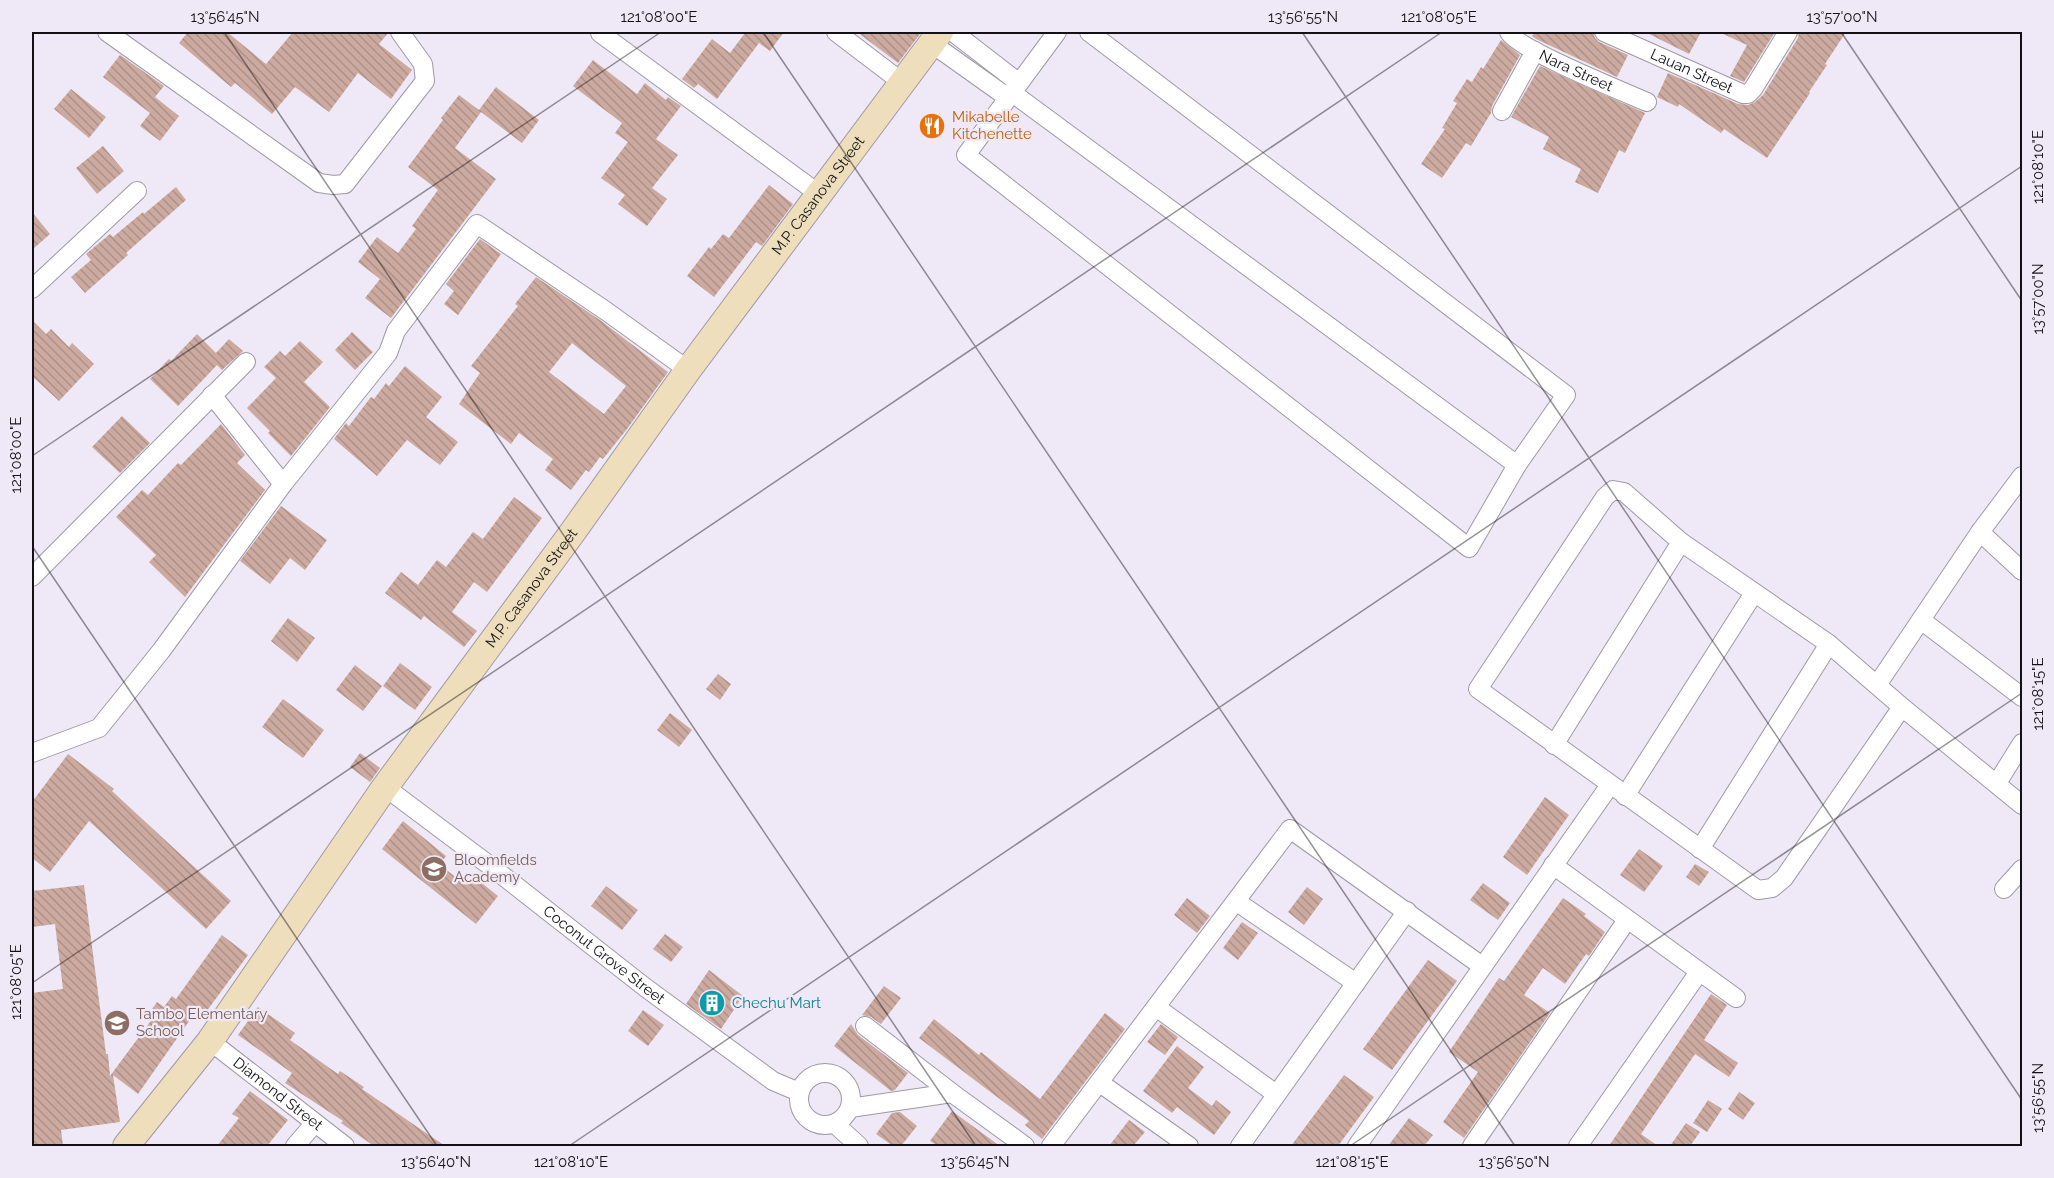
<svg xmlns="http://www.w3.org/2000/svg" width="2054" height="1178" viewBox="0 0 2054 1178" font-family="Raleway,sans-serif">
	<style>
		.building { fill: url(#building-back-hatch); fill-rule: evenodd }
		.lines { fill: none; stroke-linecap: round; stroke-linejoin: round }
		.street-casing { stroke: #9f99a6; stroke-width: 20 }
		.secondary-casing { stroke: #9f99a6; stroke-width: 28 }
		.street { stroke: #fff; stroke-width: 18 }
		.secondary { stroke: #eedebb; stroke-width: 26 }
		.ticks { fill: none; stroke: #131116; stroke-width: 1.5; stroke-opacity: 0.45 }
		.labels { text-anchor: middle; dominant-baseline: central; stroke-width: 4.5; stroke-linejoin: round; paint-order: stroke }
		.street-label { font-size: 15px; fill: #131116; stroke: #efe9f7 }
		.food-label { font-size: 15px; fill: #c56008; stroke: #efe9f7; text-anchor: start }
		.education-label { font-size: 15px; fill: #785e54; stroke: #efe9f7; text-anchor: start }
		.culture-label { font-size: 15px; fill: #0d838f; stroke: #efe9f7; text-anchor: start }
		.neatline { fill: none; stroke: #131116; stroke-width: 2 }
		.ticks-label { font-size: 15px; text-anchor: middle; fill: #131116 }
	</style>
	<defs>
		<pattern id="building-back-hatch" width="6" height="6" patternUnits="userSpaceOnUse" patternTransform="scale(1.5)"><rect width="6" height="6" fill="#ccaaa0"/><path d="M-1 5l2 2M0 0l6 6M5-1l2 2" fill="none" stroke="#ae9189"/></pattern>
	</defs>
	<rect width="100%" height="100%" fill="#efe9f7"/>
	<!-- building -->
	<path class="building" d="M188 32H227L266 64 293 32H389L379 44 412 70 391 99 358 73 329 112 295 87 272 114 235 83 231 87 179 43Z
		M742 32H784L770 51 759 43 717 99 698 84 694 88 682 79 712 39 730 53 745 33Z
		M857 32H917L920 34 898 63Z
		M1535 32H1593L1595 38 1599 42 1628 55 1617 77 1536 39 1532 36Z
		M1645 32H1701L1689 54Z
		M1719 32H1775L1744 82 1730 76 1747 45Z
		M1799 32H1846L1825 64 1827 65 1809 92 1810 93 1767 158 1724 129 1721 133 1679 104 1678 107 1657 97 1668 73 1738 104 1748 105 1755 102 1763 95 1798 38Z
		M1501 40 1520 55 1492 106 1491 113 1471 146 1466 143 1442 178 1421 164 1445 129 1442 128 1457 103 1453 101 1467 79 1472 82 1481 67 1483 69Z
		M120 55 164 86 155 97 179 116 160 141 140 126 150 113 103 77Z
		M593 60 637 94 645 83 666 100 668 97 681 106 656 139 678 155 652 188 667 199 647 226 618 204 625 195 601 178 628 142 615 133 622 123 573 86Z
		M1540 66 1645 113 1625 153 1619 150 1598 193 1575 182 1581 169 1543 149 1549 137 1511 117Z
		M496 87 539 120 522 143 481 112 455 148 496 179 391 318 365 298 380 279 358 262 377 237 398 253 416 229 412 226 438 190 408 167 443 120 441 118 459 95 479 110Z
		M71 89 106 117 89 138 54 109Z
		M103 146 124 171 97 194 76 168Z
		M769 185 793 204 762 246 756 242 714 297 687 276 709 247 711 249 723 234 729 238Z
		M176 187 186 200 126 253 128 255 85 293 71 277 91 260 86 254 110 234 113 237 143 212 144 214Z
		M32 212 50 234 32 250Z
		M480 239 501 254 458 315 444 304 454 291 446 284Z
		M536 277 600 320 668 372 627 429 603 459 600 457 589 472 586 470 571 490 545 470 553 459 519 433 511 444 459 404 480 373 471 366 518 306 515 304ZM572 343 626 386 604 414 549 372Z
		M32 320 46 334 51 329 69 347 72 343 94 364 59 401 32 376Z
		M352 332 373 352 355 370 335 350Z
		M197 334 216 353 229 339 243 351 222 370 217 365 178 406 150 379 169 359 171 361Z
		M300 341 323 362 304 382 330 407 291 456 268 433 270 431 247 408 276 378 264 367 280 351 285 356Z
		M405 366 442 397 426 417 458 442 440 465 407 440 377 476 334 439 346 423 349 426 371 397 374 399 386 383 389 386Z
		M122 416 150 443 120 473 92 447Z
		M221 424 245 455 237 463 265 490 185 597 149 562 156 555 116 517 142 490 148 495 178 463 181 465Z
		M514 497 542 518 487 592 474 582 452 612 477 631 464 647 424 616 421 620 385 593 401 572 418 585 437 560 446 567 473 532 483 539Z
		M281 506 327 540 305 570 290 558 270 584 240 561Z
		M288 618 315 638 297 662 271 641Z
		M400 663 432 687 415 710 383 686Z
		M355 665 382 686 363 711 336 690Z
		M718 674 731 684 720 700 706 689Z
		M283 699 324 730 303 758 262 727Z
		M670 713 692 730 679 747 657 730Z
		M360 753 380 768 370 782 350 767Z
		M68 754 114 789 112 791 231 901 206 929 89 821 50 872 32 858V802Z
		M1545 797 1569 815 1527 875 1503 857Z
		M403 821 446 856 440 865 466 885 473 876 498 896 476 924 382 849Z
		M1639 849 1663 866 1644 892 1620 875Z
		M1695 864 1709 872 1699 886 1686 877Z
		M1483 883 1510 903 1498 920 1470 900Z
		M84 885 106 1054H108L110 1076 153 1018 148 1015 157 1002 164 1007 172 996 176 999 222 935 248 955 206 1012 199 1007 138 1094 113 1075 120 1122 61 1130 63 1146H32V993L63 989 55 924 32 927V891Z
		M606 886 638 910 622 930 591 906Z
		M1307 887 1323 899 1304 925 1288 912Z
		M1187 898 1210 916 1197 933 1174 915Z
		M1563 898 1586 914 1584 916 1605 932 1589 956 1586 954 1565 984 1543 968 1524 995 1550 1013 1464 1138 1443 1122 1478 1072 1449 1052 1499 978 1504 981Z
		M1242 922 1258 933 1238 960 1223 948Z
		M665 934 683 947 671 962 653 949Z
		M1428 960 1457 981 1392 1070 1363 1049Z
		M709 970 743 996 721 1029 686 1004Z
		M884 986 901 998 881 1024 871 1017 862 1015Z
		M1711 994 1727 1005 1704 1040 1738 1063 1729 1077 1695 1054 1641 1134 1658 1146H1609Z
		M258 1007 295 1033 290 1040 338 1074 340 1071 364 1087 362 1089 445 1146H374L341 1123 343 1121 285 1083 292 1073 238 1035Z
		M643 1010 664 1025 648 1046 628 1031Z
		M1105 1013 1125 1029 1042 1139 1025 1125 1029 1121 919 1038 934 1019 979 1055 981 1052 1040 1099Z
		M851 1024 858 1035 908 1073 895 1090 891 1091 834 1046Z
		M1161 1024 1178 1037 1165 1055 1147 1042Z
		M1177 1046 1204 1067 1188 1088 1212 1106 1216 1100 1231 1112 1214 1135 1177 1107 1172 1113 1143 1091Z
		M1344 1075 1374 1097 1338 1146H1291Z
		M250 1091 288 1120 267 1146H217L239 1118 232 1114Z
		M1739 1092 1755 1103 1743 1120 1728 1109Z
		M1708 1100 1722 1109 1707 1132 1693 1123Z
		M952 1111 1000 1146H938L930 1141Z
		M900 1112 917 1126 901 1146H893L876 1134 892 1113Z
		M1409 1118 1433 1135 1424 1146H1388Z
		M1129 1120 1145 1132 1133 1146H1109Z
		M1686 1123 1700 1132 1690 1146H1670Z"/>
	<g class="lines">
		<defs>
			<g id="street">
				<path d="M107 32 319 183 333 185 345 184 425 81 423 64 400 32"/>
				<path d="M836 32 903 83"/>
				<path d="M953 32 1018 82"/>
				<path d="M1057 32 966 155 1469 548 1517 465 1566 395 1089 32"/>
				<path id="s1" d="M1509 32C1517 49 1624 92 1647 102"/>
				<path id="s2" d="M1604 32 1743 94H1748L1753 89 1788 32"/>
				<path d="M600 33 819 194"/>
				<path d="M931 43 1007 97"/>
				<path d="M1011 92 1517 465"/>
				<path d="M1502 111 1535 51"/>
				<path d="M32 289 137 191"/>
				<path d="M212 395 283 484"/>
				<path d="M1980 532 2022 571"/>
				<path d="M32 577 246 362"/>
				<path d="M1921 620 2022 697"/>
				<path d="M1877 685 1980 532 2022 476"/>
				<path d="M1902 707 1784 878 1772 888 1758 890 1478 689 1605 497 1613 490 1624 492 1681 542 1829 644 1902 707 2022 805"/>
				<path d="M1554 745 1681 542"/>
				<path d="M32 753 99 728 161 651 283 484 388 353 396 331 477 224 606 311 688 370"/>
				<path d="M1997 783 2022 743"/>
				<path id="s3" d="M385 787 493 868 646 988 773 1081 799 1092"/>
				<path d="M1625 796 1754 593"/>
				<path d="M1700 849 1829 644"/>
				<path d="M1553 865 1736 998"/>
				<path d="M2004 889 2022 869"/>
				<path d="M1237 902 1356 983"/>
				<path d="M1156 1007 1276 1094"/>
				<path d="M865 1026 952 1093"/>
				<path id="s4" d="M210 1041 345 1146"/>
				<circle cx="825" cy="1099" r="26"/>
				<path d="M1100 1083 1189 1146"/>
				<path d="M850 1108 952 1093 1025 1146"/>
				<path d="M835 1124 859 1146"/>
				<path d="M295 1146 314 1124"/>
				<path d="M1051 1146 1290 829 1482 966"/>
				<path d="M1240 1146 1407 911"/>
				<path d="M1357 1146 1610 785"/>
				<path d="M1472 1146 1627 920"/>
				<path d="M1578 1146 1699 972"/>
			</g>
			<g id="secondary">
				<path id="s5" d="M126 1146 210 1041 385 787 572 533 688 370 940 32"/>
			</g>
		</defs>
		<!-- street casing -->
		<use href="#street" class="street-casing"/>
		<!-- secondary casing -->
		<use href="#secondary" class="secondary-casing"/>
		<!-- street -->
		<use href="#street" class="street"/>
		<!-- secondary -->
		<use href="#secondary" class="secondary"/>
	</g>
	<!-- ticks -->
	<path class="ticks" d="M224 32 976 1146M763 32 1515 1146M1302 32 2022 1100M1841 32 2022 301M32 456 661 32M32 546 437 1146M32 983 1442 32M569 1146 2022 166M1350 1146 2022 693"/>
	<!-- icons -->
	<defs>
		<symbol id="restaurant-disc" viewBox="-11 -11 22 22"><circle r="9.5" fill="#e8710a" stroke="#efe9f7"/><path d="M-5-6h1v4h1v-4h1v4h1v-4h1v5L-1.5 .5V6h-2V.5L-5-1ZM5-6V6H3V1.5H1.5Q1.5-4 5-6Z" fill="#fff"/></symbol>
		<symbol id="school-disc" viewBox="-11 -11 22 22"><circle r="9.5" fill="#8d6e63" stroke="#efe9f7"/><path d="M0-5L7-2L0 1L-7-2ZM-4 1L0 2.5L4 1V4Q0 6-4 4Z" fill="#fff"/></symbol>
		<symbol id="building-disc" viewBox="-11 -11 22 22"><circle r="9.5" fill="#0f9aa8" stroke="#efe9f7"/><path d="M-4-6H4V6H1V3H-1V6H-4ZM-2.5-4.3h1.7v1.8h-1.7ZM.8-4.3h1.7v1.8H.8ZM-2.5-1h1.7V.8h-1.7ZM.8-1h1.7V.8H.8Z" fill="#fff"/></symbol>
	</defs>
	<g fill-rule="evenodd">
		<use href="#restaurant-disc" x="917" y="111" width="30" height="30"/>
		<use href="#school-disc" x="419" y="854" width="30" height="30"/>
		<use href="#building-disc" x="697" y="988" width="30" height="30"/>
		<use href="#school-disc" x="102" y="1008" width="30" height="30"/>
	</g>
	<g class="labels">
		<!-- street labels -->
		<g class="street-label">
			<text stroke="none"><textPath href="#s1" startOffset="78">Nara Street</textPath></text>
			<text stroke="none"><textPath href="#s2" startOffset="96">Lauan Street</textPath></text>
			<text stroke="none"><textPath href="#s5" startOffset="1176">M.P. Casanova Street</textPath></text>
			<text stroke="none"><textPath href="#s5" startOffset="690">M.P. Casanova Street</textPath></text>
			<text stroke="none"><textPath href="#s3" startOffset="276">Coconut Grove Street</textPath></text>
			<text stroke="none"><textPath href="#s4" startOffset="86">Diamond Street</textPath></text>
		</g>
		<!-- food labels -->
		<g class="food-label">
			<text x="952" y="117">Mikabelle<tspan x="952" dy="17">Kitchenette</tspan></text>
		</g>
		<!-- education labels -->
		<g class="education-label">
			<text x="454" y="860">Bloomfields<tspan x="454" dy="17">Academy</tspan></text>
			<text x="136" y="1014">Tambo Elementary<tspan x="136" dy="17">School</tspan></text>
		</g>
		<!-- culture labels -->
		<g class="culture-label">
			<text x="732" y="1003">Chechu Mart</text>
		</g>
	</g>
	<!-- border -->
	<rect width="2054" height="1178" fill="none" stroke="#efe9f7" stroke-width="66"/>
	<rect x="33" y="33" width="1988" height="1112" class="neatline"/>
	<g class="ticks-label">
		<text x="225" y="22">13°56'45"N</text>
		<text x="659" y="22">121°08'00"E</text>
		<text x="1303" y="22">13°56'55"N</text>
		<text x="1439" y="22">121°08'05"E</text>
		<text x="1842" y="22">13°57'00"N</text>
		<text transform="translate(2038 167) rotate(-90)" y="5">121°08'10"E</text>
		<text transform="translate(2038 299) rotate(-90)" y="5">13°57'00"N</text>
		<text transform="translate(16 455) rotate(-90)" y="5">121°08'00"E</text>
		<text transform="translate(2038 694) rotate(-90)" y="5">121°08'15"E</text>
		<text transform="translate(16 982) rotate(-90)" y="5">121°08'05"E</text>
		<text transform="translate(2038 1098) rotate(-90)" y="5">13°56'55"N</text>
		<text x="436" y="1167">13°56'40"N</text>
		<text x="571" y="1167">121°08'10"E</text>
		<text x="975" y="1167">13°56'45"N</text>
		<text x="1352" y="1167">121°08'15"E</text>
		<text x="1514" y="1167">13°56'50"N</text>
	</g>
</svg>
